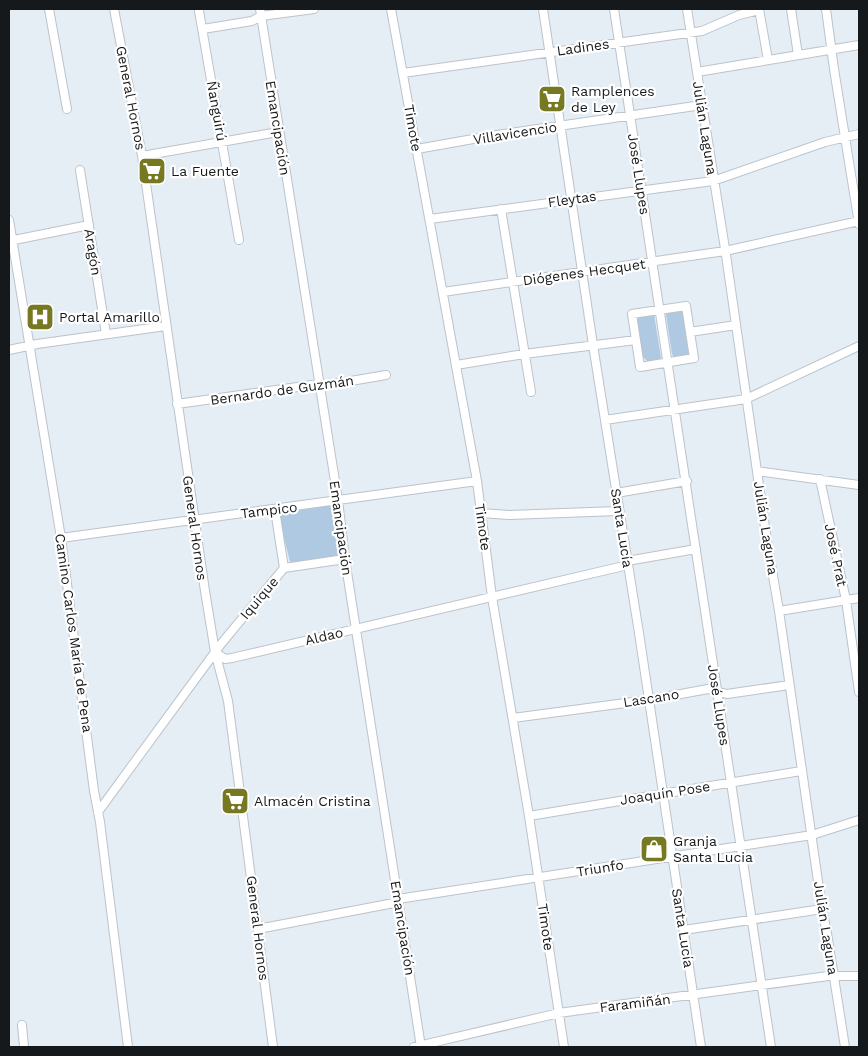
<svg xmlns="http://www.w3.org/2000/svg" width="868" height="1056" viewBox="0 0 868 1056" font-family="'Work Sans',sans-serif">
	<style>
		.green { fill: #aec9e1 }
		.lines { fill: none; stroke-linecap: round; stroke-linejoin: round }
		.minor-casing { stroke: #bbc3cb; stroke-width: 10 }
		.minor { stroke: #fff; stroke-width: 8 }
		.labels { text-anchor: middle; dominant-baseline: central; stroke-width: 4.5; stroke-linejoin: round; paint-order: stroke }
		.street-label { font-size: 14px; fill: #16191b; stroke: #fff }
		.poi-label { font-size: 14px; fill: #16191b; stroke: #fff; text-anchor: start }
	</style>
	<rect width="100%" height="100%" fill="#e5edf5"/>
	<!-- green -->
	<path class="green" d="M679 310 683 313 690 351 687 356 674 358 672 354 666 315 667 313Z
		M654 314 661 358 658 360 648 362 643 357 637 320 639 316Z
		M329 504 334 509 341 549 339 555 292 563 290 562 279 517 283 511Z"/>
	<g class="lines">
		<defs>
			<path id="minor" d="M49 9 67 109
				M114 9 142 156 205 591 215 652 228 701 273 1047
				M260 9 338 500 345 559 421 1047
				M391 9 477 481 492 597 529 816 564 1047
				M543 9 593 345 639 633 701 1047
				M614 9 771 1047
				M687 9 726 255 767 541 779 611 822 909 827 933 845 1047
				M759 9 768 60
				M791 9 798 55
				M826 9 834 69 859 224
				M199 11 239 240
				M203 29 252 21 261 16 314 9
				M697 72 859 45
				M403 73 702 31 739 15 759 10
				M417 149 490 136 702 105
				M142 156 278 132
				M80 170 106 334
				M501 209 531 392
				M430 219 713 181 825 142 859 134
				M9 220 61 538 94 791 100 822 128 1047
				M9 241 89 225
				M443 292 725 251 859 221
				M686 306 694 358 640 367 632 314Z
				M690 332 736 325
				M9 350 37 344 166 326
				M456 365 524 354 636 340
				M177 404 319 384 327 385 386 375
				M605 420 746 399 859 346
				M757 471 859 485
				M820 479 846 600 859 692
				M616 493 687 481
				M275 510 284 568
				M481 513 509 515 618 511
				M61 538 477 481
				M627 561 696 549
				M779 611 859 598
				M215 652 225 659 232 658 628 565
				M513 718 648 700 708 689 727 694 789 685
				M98 812 221 644 284 568 345 559
				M529 816 801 771
				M398 899 812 835 859 820
				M258 929 399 902
				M684 930 822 909
				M22 1025 24 1047
				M414 1047 559 1013 828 976H859"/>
		</defs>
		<!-- minor casing -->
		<use href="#minor" class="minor-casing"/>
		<!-- minor -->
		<use href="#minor" class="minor"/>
	</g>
	<!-- icons -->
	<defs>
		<symbol id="supermarket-square" viewBox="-11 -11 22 22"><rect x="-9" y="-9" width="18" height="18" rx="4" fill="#767921" stroke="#fff"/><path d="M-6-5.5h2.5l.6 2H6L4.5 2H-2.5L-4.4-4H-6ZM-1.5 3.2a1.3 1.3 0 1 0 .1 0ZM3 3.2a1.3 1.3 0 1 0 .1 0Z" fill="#fff"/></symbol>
		<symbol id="hospital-square" viewBox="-11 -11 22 22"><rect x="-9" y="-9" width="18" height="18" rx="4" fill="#767921" stroke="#fff"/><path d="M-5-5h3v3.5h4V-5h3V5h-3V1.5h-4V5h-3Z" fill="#fff"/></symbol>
		<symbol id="shop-square" viewBox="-11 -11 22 22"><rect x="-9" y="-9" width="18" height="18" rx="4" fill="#767921" stroke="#fff"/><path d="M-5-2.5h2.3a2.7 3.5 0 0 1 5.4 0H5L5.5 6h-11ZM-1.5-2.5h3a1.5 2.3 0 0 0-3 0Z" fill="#fff"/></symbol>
	</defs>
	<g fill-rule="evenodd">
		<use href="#supermarket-square" x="536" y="83" width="32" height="32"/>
		<use href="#supermarket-square" x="136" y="155" width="32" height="32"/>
		<use href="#hospital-square" x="24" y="301" width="32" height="32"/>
		<use href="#supermarket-square" x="219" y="785" width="32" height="32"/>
		<use href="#shop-square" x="638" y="833" width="32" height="32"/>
	</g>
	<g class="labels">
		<!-- street labels -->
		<g class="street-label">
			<text transform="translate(583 47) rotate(-8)">Ladines</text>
			<text transform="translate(131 98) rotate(79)">General Hornos</text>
			<text transform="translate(217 111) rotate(80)">Ñanguirú</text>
			<text transform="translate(278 128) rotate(81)">Emancipación</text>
			<text transform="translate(413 128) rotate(80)">Timote</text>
			<text transform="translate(705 128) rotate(81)">Julián Laguna</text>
			<text transform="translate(515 133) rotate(-9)">Villavicencio</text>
			<text transform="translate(639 174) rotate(81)">José Llupes</text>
			<text transform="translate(572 199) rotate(-8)">Fleytas</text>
			<text transform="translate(93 252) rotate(81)">Aragón</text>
			<text transform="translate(584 272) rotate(-8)">Diógenes Hecquet</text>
			<text transform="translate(282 390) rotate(-8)">Bernardo de Guzmán</text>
			<text transform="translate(269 510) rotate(-7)">Tampico</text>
			<text transform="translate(483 527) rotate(82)">Timote</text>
			<text transform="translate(195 528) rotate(82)">General Hornos</text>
			<text transform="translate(341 528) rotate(82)">Emancipación</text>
			<text transform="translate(622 528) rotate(81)">Santa Lucía</text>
			<text transform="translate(766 528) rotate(81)">Julián Laguna</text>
			<text transform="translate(836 555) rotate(78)">José Prat</text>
			<text transform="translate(259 598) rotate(-50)">Iquique</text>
			<text transform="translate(74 633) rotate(82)">Camino Carlos María de Pena</text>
			<text transform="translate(324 636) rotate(-13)">Aldao</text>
			<text transform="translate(651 698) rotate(-9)">Lascano</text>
			<text transform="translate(719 705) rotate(81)">José Llupes</text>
			<text transform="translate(665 793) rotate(-9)">Joaquín Pose</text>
			<text transform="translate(600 868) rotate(-9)">Triunfo</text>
			<text transform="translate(546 927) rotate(82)">Timote</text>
			<text transform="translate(258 928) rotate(83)">General Hornos</text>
			<text transform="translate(403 928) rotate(81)">Emancipación</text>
			<text transform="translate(683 928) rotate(81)">Santa Lucía</text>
			<text transform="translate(826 928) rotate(81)">Julián Laguna</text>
			<text transform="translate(635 1003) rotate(-7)">Faramiñán</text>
		</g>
		<!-- poi labels -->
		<g class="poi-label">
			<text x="571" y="91">Ramplences<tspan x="571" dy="16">de Ley</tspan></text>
			<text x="171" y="171">La Fuente</text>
			<text x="59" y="317">Portal Amarillo</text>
			<text x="254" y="801">Almacén Cristina</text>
			<text x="673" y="841">Granja<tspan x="673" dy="16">Santa Lucia</tspan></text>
		</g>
	</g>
	<!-- border -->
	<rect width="868" height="1056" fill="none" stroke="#16191b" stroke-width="20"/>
</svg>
